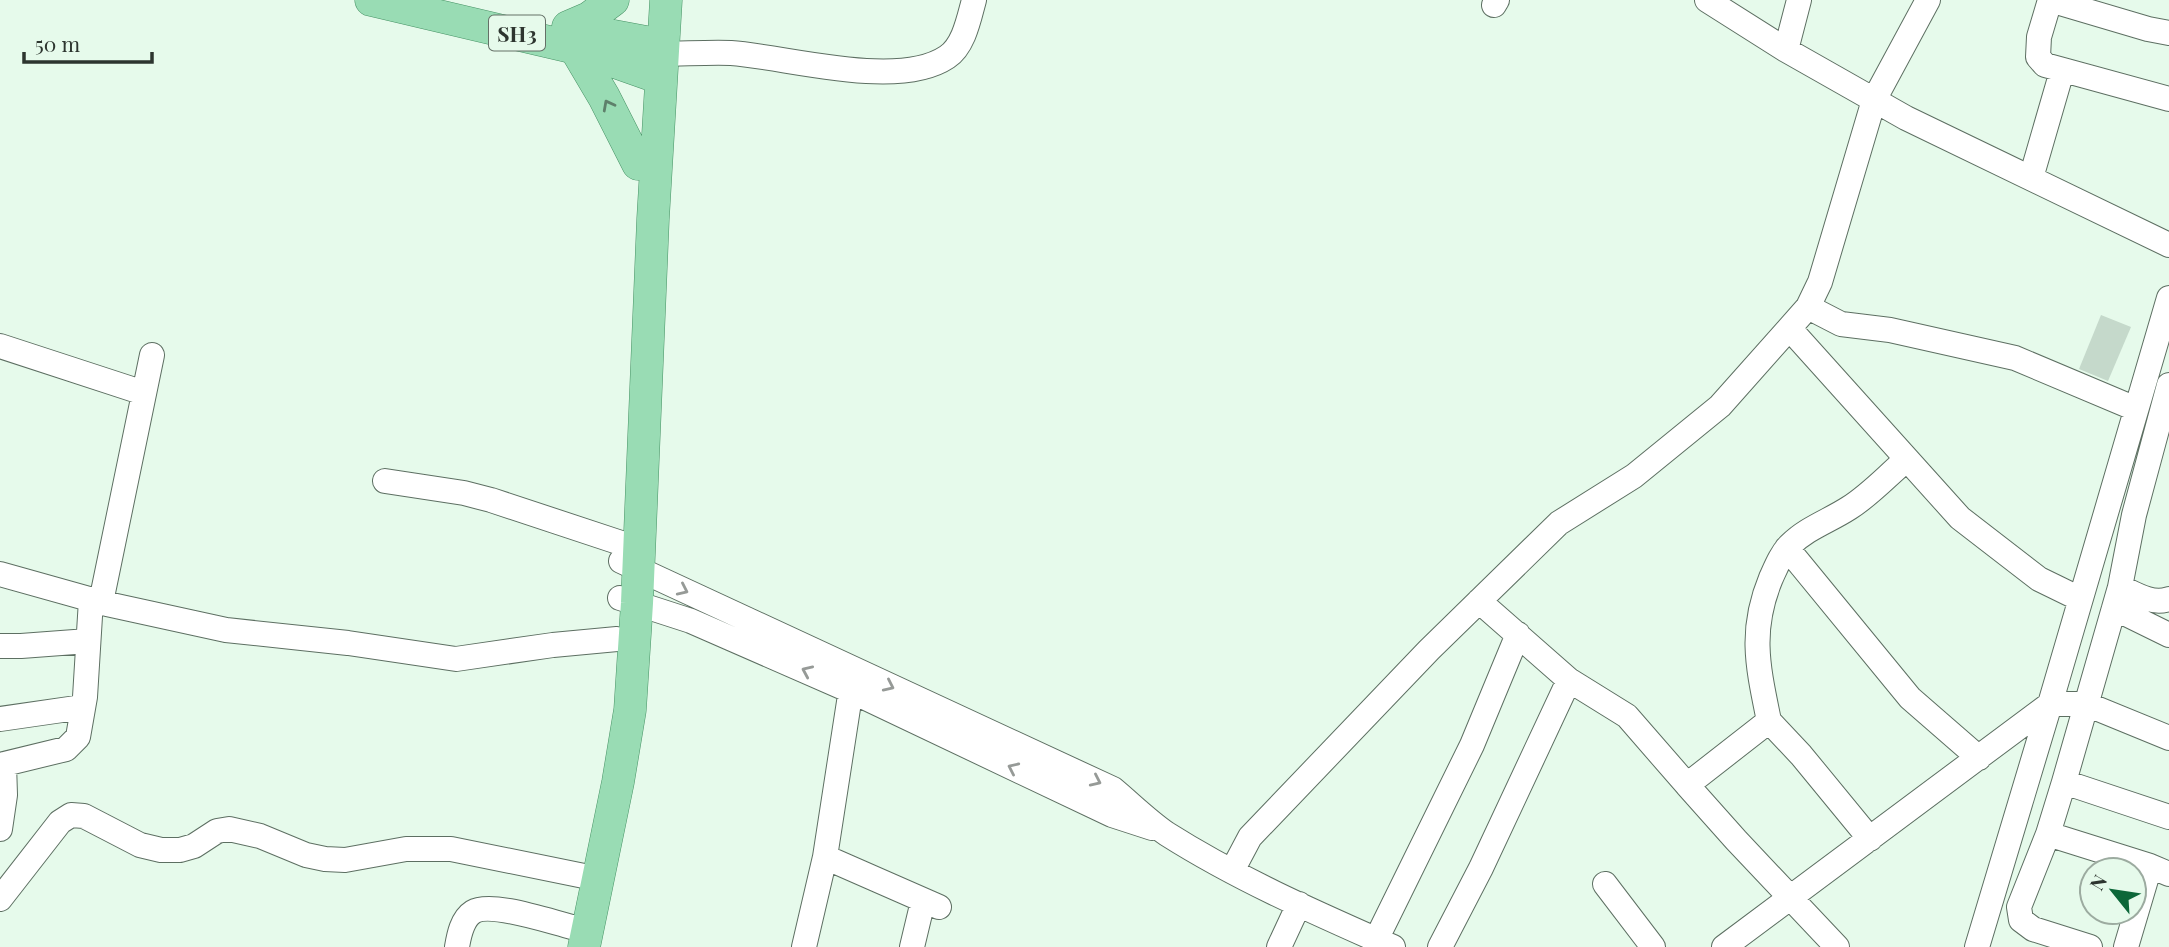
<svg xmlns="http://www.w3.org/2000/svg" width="2169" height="947" viewBox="0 0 2169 947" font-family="'Playfair Display',serif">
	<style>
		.building { fill: #c5d9cb }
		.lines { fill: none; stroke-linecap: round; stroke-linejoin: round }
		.minor-casing { stroke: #5d6f62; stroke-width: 26 }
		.major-casing { stroke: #479265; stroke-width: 33 }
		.minor { stroke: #fff; stroke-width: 24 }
		.major { stroke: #99dcb4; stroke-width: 32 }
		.oneway { stroke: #5e806b }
		.oneway2 { stroke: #969a97 }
		.labels { text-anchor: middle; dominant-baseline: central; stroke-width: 6; stroke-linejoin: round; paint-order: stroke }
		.shield { fill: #e6faeb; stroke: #647067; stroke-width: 2 }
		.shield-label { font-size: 21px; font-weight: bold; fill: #2d352f }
	</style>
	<rect width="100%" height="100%" fill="#e6faeb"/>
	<!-- building -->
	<path class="building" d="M2101 315 2131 327 2108 381 2079 369Z"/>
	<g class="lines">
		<defs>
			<path id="minor" d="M1707 0 1786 50 1906 118 2169 245
				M2050 0 2039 37 2038 57 2045 65 2169 99
				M2050 0 2148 29 2169 33
				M1494 5 1497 0
				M1786 50 1799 0
				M661 54C684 54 708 52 731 53 788 57 898 90 947 57 964 46 969 18 974 0
				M2031 178 2062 71
				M1808 307 1841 324 1890 330 2015 358 2136 409
				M1790 329 1960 518 2039 579 2080 599
				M0 346 144 393
				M385 481 464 493 491 500 621 543
				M1787 548 1910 698 1979 758
				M621 561 1113 789C1131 804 1148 821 1167 834 1238 879 1316 913 1393 947
				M0 574 107 604 226 630 348 643 456 659 553 645 617 639
				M2120 587C2135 594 2152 605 2169 599
				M620 598 691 621 851 691 1112 815 1152 828
				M1479 601 1569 680 1627 716 1687 785 1769 721 1801 755 1870 839
				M101 602 152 355
				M2114 608 2169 635
				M0 646H21L88 641
				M0 719 83 707
				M1769 721C1758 667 1749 631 1771 578 1776 567 1781 554 1790 545 1807 528 1829 521 1849 508 1870 495 1888 475 1907 459
				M0 765 66 749 78 737 85 697 91 600
				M2064 782 2169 817
				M1687 785 1736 840 1837 947
				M0 829 5 795 4 764
				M2048 834 2150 866 2169 874
				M825 857 939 907
				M1232 871 1250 837 1429 650 1559 523 1634 476 1720 406 1808 307 1820 282 1874 100 1928 0
				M1605 884 1653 947
				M0 899 60 822 71 815 84 816 140 845 161 850H180L194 846 217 831 229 829 260 836 306 855 325 859 345 860 406 849H451L584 876
				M1376 940 1472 745 1518 634
				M457 947C459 935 462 919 473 912 491 901 551 922 572 927
				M804 947 825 857 853 676
				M912 947 923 901
				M1279 947 1299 904
				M1440 947 1481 868 1569 680
				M1724 947 2050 704 2169 298
				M1977 947 2050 704H2086L2169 738
				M2090 947 2033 929 2021 920 2019 907 2048 834 2064 782 2120 587 2134 515 2169 385
				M2126 947 2150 866"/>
			<path id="major" d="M371 0 575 48 660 78
				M568 27 589 18 613 0
				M571 28 662 45
				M575 48 604 97 638 164
				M584 947 618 782 630 710 637 603 653 219 666 0"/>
		</defs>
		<!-- minor casing -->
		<use href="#minor" class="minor-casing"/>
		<!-- major casing -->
		<use href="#major" class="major-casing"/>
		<!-- minor -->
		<use href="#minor" class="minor"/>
		<!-- major -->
		<use href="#major" class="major"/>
	</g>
	<!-- one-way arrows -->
	<defs><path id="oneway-chevron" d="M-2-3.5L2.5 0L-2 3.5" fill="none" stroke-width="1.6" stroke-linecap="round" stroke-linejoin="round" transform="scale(1.75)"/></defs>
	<use class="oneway" href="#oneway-chevron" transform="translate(608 105) rotate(-118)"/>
	<g class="oneway2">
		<use href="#oneway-chevron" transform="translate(683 590) rotate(25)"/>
		<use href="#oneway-chevron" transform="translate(807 671) rotate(-156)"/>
		<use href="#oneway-chevron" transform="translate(889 686) rotate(25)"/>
		<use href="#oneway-chevron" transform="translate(1013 768) rotate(-155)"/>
		<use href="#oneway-chevron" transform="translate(1096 781) rotate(25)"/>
	</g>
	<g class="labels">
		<!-- shield labels -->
		<rect class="shield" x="489" y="15.5" width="56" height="35" rx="5"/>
		<g class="shield-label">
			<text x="517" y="33">SH3</text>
		</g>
	</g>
	<!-- north arrow -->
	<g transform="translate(2113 891) rotate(300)"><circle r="33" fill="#e6faeb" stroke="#9caba0" stroke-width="2"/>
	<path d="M0-5L12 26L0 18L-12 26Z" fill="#0c6739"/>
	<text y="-10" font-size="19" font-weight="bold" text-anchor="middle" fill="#2d352f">N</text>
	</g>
	<!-- scale -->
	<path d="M24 52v10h128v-10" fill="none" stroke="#2d352f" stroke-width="3.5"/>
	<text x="35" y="52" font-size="21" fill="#2d352f" stroke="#e6faeb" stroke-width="5" paint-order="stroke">50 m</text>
</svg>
